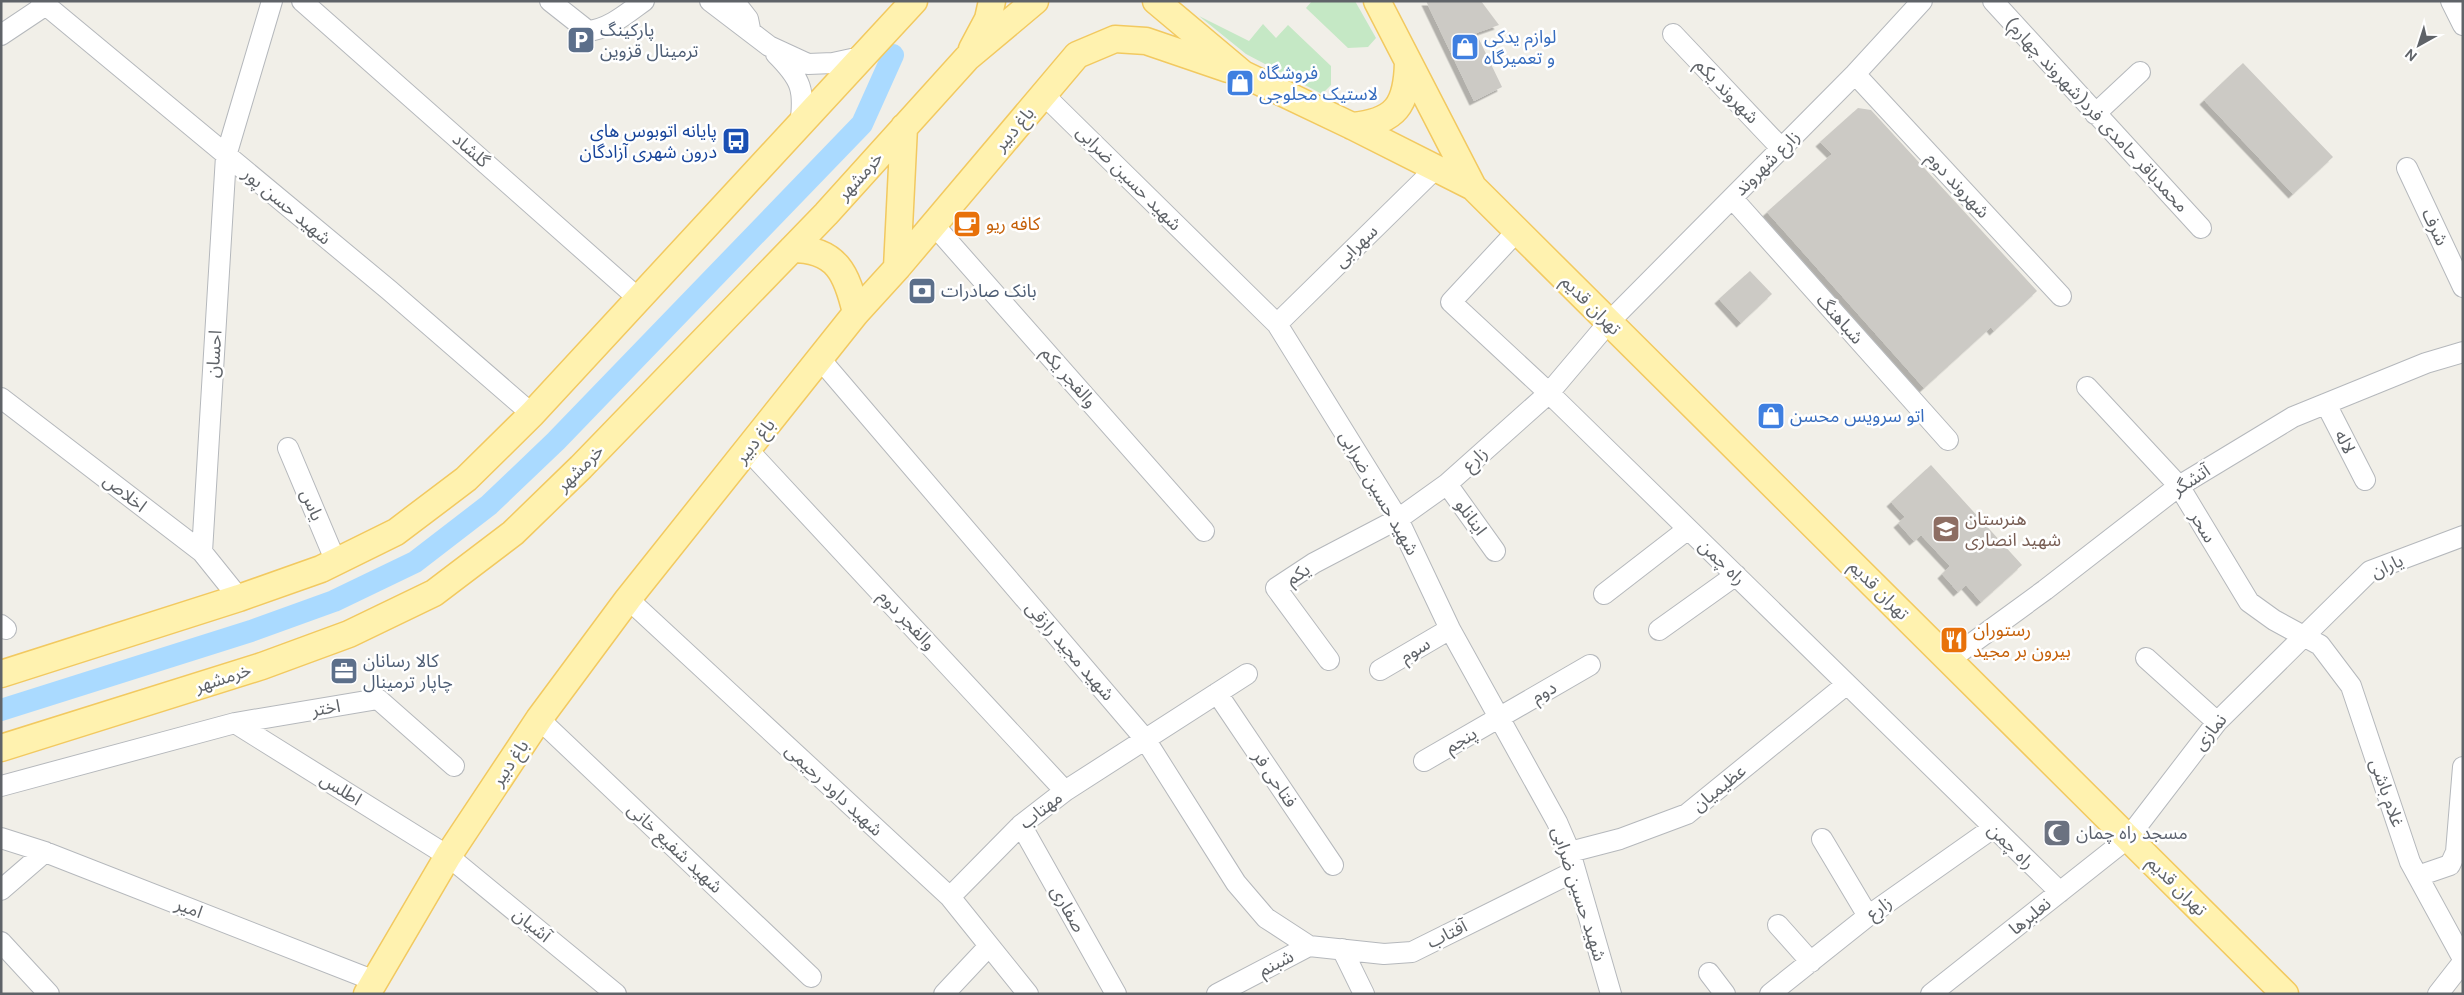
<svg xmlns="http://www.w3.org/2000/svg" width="2464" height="995" viewBox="0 0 2464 995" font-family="'DM Sans','Noto Sans Arabic',sans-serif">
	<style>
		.green { fill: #c5e8c5 }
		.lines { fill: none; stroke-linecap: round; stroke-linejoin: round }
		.canal { stroke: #aadaff; stroke-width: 22 }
		.building { fill: #cccac5; filter: url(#shadow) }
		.minor-casing { stroke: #b5b8bc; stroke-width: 22 }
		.major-casing { stroke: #f2c960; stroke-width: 29 }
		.minor { stroke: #fff; stroke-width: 20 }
		.major { stroke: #fff2af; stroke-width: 26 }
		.labels { text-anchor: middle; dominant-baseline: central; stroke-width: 5; stroke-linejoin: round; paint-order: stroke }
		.service-label { font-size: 18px; fill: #4e5e75; stroke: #fff; text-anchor: start }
		.shop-label { font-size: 18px; fill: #366cbe; stroke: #fff; text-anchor: start }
		.street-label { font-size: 18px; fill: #5f6368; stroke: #fff }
		.transit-label { font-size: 18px; fill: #164399; stroke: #fff; text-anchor: end }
		.food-label { font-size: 18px; fill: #c56008; stroke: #fff; text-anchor: start }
		.education-label { font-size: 18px; fill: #785e54; stroke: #fff; text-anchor: start }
		.worship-label { font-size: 18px; fill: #5b616d; stroke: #fff; text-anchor: start }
	</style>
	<defs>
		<filter id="shadow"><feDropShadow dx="-4.5" dy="4.5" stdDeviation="0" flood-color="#0004"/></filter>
	</defs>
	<rect width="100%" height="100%" fill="#f1efe8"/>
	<!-- green -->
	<path class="green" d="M1312 1H1355L1376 38 1368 47 1348 48 1306 8Z
		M1199 16 1249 41 1263 24 1276 38 1288 25 1331 66V85L1322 94 1246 54Z"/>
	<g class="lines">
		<!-- canal -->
		<path class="canal" d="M1 710 251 631 334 601 415 562 489 505 556 441 862 124 893 55"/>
	</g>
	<!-- building -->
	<path class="building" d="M1426 1H1481L1499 25 1476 33 1502 87 1474 101Z
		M2243 63 2333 157 2293 194 2204 100Z
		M1858 108 1871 110 2037 291 1994 331 1991 327 1924 388 1767 212 1832 154 1820 142Z
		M1750 271 1772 294 1741 323 1719 299Z
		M1931 465 2022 565 1981 602 1966 585 1958 592 1942 574 1950 566 1921 535 1914 541 1898 523 1905 517 1891 502Z"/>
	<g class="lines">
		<defs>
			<path id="minor" d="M41 1 389 290 532 414
				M302 1 639 299
				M550 1 588 31C609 29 626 14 644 1
				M710 1 769 46 808 64 833 63 856 58 866 52
				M734 1 748 19 750 29
				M1993 1 2201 228
				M2451 1 2463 25
				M1673 34 1781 148
				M1 35 46 5
				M776 54C802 80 805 90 800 126
				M1855 74 2061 296
				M1043 94 1277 324 1398 519 1450 629 1557 822 1570 852 1611 994
				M2095 114 2140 72
				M2407 168 2463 287
				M1732 198 1948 440
				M933 224 1204 531
				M1517 231 1451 302 1549 393 2060 892
				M1277 324 1436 168
				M820 359 1145 739 1236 883 1266 918 1309 946 1384 954 1412 952 1575 871
				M2087 387 2179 486 2249 602 2274 620 2320 645 2351 686 2410 862 2463 959
				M1 398 202 552 239 598
				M2326 404 2365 480
				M288 448 336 562
				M748 450 1065 791
				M1447 484 1495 551
				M202 552 226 156 272 1
				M1604 594 1688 529
				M628 599 950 897 1028 994
				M1 625 6 629
				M1659 630 1736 575
				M2146 658 2217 722
				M1329 660 1276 588 1314 563 1398 519 1447 484 1549 393 1609 322 1855 74 1922 1
				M1949 660 2045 590 2179 486 2293 417 2426 363 2463 352
				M1380 670 1450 629
				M1217 693 1333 865
				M539 719 811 977
				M235 723 448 856 616 994
				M1424 761 1590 665
				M1 786 235 723 378 699 454 766
				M1021 825 1116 994
				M1 838 45 852 375 981
				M1822 839 1868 916
				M1570 852 1620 839 1687 814 1847 684
				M2418 876 2450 865 2456 852 2463 767
				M1 890 45 852
				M950 897 1021 825 1065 791 1247 674
				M1778 925 1811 962
				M1 942 49 994
				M1342 949 1364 994
				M1709 973 1725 994
				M944 994 989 946
				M1217 994 1309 946
				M1770 994 1868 916 1993 828
				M1931 994 2128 838 2217 722 2370 571 2463 536
				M2438 994 2463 962"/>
			<path id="major" d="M1156 1 1243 74 1352 126 1473 187 2285 994
				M1377 1 1473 187
				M972 49 988 19 992 1
				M1352 126C1396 122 1407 105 1408 62
				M792 249C837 249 847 274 856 313
				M897 268 904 127
				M1 674 239 598 321 569 396 532 466 479 532 414 914 1
				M1 748 262 666 349 634 434 593 513 533 581 467 826 214 967 58 1035 1
				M367 994 448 856 539 719 628 599 856 313 897 268 1077 55 1115 39 1146 41 1228 69"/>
		</defs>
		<!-- minor casing -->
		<use href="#minor" class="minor-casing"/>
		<!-- major casing -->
		<use href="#major" class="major-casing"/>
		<!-- minor -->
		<use href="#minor" class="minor"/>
		<!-- major -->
		<use href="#major" class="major"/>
	</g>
	<!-- icons -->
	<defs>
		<symbol id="parking-square" viewBox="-11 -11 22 22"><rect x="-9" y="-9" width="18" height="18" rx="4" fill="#5c6f8a" stroke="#fff"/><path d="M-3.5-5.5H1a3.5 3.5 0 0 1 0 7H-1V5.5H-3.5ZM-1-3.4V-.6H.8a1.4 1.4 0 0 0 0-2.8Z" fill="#fff"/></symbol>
		<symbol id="shop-square" viewBox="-11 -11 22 22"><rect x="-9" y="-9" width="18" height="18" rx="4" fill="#3f7fe0" stroke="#fff"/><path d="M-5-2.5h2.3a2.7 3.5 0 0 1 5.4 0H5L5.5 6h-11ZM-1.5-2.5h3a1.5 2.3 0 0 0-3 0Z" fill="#fff"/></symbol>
		<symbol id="bus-square" viewBox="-11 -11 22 22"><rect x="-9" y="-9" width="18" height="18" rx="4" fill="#1a4fb4" stroke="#fff"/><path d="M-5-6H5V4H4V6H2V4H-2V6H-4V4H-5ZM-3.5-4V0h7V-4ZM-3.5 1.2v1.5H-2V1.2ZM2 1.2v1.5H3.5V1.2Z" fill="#fff"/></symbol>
		<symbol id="cafe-square" viewBox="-11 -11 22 22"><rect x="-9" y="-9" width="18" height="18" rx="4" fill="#e8710a" stroke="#fff"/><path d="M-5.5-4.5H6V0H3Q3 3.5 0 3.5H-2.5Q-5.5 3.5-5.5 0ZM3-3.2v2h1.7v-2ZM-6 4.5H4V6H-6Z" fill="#fff"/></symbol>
		<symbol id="bank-square" viewBox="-11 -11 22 22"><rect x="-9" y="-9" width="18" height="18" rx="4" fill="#5c6f8a" stroke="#fff"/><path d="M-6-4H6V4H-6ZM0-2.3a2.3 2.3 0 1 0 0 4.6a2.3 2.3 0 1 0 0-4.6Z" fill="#fff"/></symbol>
		<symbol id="school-square" viewBox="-11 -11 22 22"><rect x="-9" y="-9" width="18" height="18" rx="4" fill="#8d6e63" stroke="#fff"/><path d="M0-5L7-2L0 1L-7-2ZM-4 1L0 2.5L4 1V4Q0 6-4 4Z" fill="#fff"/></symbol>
		<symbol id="restaurant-square" viewBox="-11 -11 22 22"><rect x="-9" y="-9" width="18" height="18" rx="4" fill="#e8710a" stroke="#fff"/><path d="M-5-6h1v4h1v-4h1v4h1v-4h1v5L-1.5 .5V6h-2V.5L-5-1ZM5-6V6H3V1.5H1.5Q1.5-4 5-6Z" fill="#fff"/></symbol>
		<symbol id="office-square" viewBox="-11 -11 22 22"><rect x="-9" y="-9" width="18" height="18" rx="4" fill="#5c6f8a" stroke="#fff"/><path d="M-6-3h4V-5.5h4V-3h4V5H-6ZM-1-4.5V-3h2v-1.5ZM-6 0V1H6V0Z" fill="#fff"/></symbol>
		<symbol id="mosque-square" viewBox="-11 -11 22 22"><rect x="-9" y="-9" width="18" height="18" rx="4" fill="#6b7280" stroke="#fff"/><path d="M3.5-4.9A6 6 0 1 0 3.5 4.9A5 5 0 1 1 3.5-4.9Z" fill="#fff"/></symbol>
	</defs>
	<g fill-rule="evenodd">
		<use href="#parking-square" x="565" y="24" width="32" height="32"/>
		<use href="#shop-square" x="1449" y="31" width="32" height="32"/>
		<use href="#shop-square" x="1224" y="67" width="32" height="32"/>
		<use href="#bus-square" x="720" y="125" width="32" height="32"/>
		<use href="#cafe-square" x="951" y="208" width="32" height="32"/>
		<use href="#bank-square" x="906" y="275" width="32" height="32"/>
		<use href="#shop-square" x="1755" y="400" width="32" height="32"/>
		<use href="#school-square" x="1930" y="513" width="32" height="32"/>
		<use href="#restaurant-square" x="1938" y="624" width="32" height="32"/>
		<use href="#office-square" x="328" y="655" width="32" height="32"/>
		<use href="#mosque-square" x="2041" y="817" width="32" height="32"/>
	</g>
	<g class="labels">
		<!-- service labels -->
		<g class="service-label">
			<text x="600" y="30">پارکینگ<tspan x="600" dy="21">ترمینال قزوین</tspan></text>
			<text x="941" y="291">بانک صادرات</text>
			<text x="363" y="661">کالا رسانان<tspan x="363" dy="21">چاپار ترمینال</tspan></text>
		</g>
		<!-- shop labels -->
		<g class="shop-label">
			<text x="1484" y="37">لوازم یدکی<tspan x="1484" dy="21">و تعمیرگاه</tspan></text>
			<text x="1259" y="73">فروشگاه<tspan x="1259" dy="21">لاستیک محلوجی</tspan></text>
			<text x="1790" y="416">اتو سرویس محسن</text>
		</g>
		<!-- street labels -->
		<g class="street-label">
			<text transform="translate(1727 91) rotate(46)">شهروند یکم</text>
			<text transform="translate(2097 115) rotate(47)">محمدباقر حامدی فرد(شهروند چهارم)</text>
			<text transform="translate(1014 129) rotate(-50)">باغ دبیر</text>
			<text transform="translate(471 150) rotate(41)">گلشاد</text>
			<text transform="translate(1767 163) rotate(-45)">زارع شهروند</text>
			<text transform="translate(860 176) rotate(-48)">خرمشهر</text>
			<text transform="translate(1129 178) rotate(45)">شهید حسین ضرابی</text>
			<text transform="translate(1958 185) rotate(47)">شهروند دوم</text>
			<text transform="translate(287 206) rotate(40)">شهید حسن پور</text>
			<text transform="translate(2435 227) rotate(65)">شرف</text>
			<text transform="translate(1356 246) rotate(-44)">سهرابی</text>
			<text transform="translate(1591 305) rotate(45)">تهران قدیم</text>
			<text transform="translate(1840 319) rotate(48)">شباهنگ</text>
			<text transform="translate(214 354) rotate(-86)">احسان</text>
			<text transform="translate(1069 377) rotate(49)">والفجر یکم</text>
			<text transform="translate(755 441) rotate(-51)">باغ دبیر</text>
			<text transform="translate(2345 442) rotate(63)">لاله</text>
			<text transform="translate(1475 459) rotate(-42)">زارع</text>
			<text transform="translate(580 468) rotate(-45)">خرمشهر</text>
			<text transform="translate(2191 480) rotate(-33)">آتشگر</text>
			<text transform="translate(125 493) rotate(38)">اخلاص</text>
			<text transform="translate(1379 493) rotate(60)">شهید حسین ضرابی</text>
			<text transform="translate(312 505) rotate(67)">یاس</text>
			<text transform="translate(1471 517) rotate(54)">اینانلو</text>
			<text transform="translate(2203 527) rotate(59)">سحر</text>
			<text transform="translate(1722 562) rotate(44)">راه چمن</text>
			<text transform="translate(2387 566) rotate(-24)">یاران</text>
			<text transform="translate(1298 574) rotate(-33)">یکم</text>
			<text transform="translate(1879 590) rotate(45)">تهران قدیم</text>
			<text transform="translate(907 620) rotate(47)">والفجر دوم</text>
			<text transform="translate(1415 650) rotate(-31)">سوم</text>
			<text transform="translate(1070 651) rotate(49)">شهید مجید رازقی</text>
			<text transform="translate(223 678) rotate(-18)">خرمشهر</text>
			<text transform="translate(1544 692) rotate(-30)">دوم</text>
			<text transform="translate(326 708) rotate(-9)">اختر</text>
			<text transform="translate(2210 732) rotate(-51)">نمازی</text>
			<text transform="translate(1461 740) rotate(-30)">پنجم</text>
			<text transform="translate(510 763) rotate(-56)">باغ دبیر</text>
			<text transform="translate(1275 779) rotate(56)">فتاحی فر</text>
			<text transform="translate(1719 788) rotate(-39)">عظیمیان</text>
			<text transform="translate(341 789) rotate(32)">اطلس</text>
			<text transform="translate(834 790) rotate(43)">شهید داود رحیمی</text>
			<text transform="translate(2387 793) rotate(71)">غلام باشی</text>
			<text transform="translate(1041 810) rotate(-38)">مهتاب</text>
			<text transform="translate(2011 846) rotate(44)">راه چمن</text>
			<text transform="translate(675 848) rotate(43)">شهید شفیع خانی</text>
			<text transform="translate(2177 886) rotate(45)">تهران قدیم</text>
			<text transform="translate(1579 894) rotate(72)">شهید حسین ضرابی</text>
			<text transform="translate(189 908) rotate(21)">امیر</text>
			<text transform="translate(1879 908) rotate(-36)">زارع</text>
			<text transform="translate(1068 909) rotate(60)">صفاری</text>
			<text transform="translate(2030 916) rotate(-39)">نعلبرها</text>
			<text transform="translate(532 925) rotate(39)">آشیان</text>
			<text transform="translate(1447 934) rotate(-26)">آفتاب</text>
			<text transform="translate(1276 963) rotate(-27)">شبنم</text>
		</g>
		<!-- transit labels -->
		<g class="transit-label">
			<text x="717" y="131">پایانه اتوبوس های<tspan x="717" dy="21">درون شهری آزادگان</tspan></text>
		</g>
		<!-- food labels -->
		<g class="food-label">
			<text x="986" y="224">کافه ریو</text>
			<text x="1973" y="630">رستوران<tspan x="1973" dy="21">بیرون بر مجید</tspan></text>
		</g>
		<!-- education labels -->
		<g class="education-label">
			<text x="1965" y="519">هنرستان<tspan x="1965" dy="21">شهید انصاری</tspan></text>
		</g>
		<!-- worship labels -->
		<g class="worship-label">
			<text x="2076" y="833">مسجد راه چمان</text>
		</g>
	</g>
	<!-- border -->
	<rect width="2464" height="995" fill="none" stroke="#5f6368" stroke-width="5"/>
	<!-- north arrow -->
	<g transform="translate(2419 45) rotate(219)" stroke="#ffffff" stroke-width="4" paint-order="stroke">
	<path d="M0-4L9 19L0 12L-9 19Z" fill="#5f6368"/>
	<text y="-8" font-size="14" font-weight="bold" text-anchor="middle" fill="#5f6368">N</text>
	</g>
</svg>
